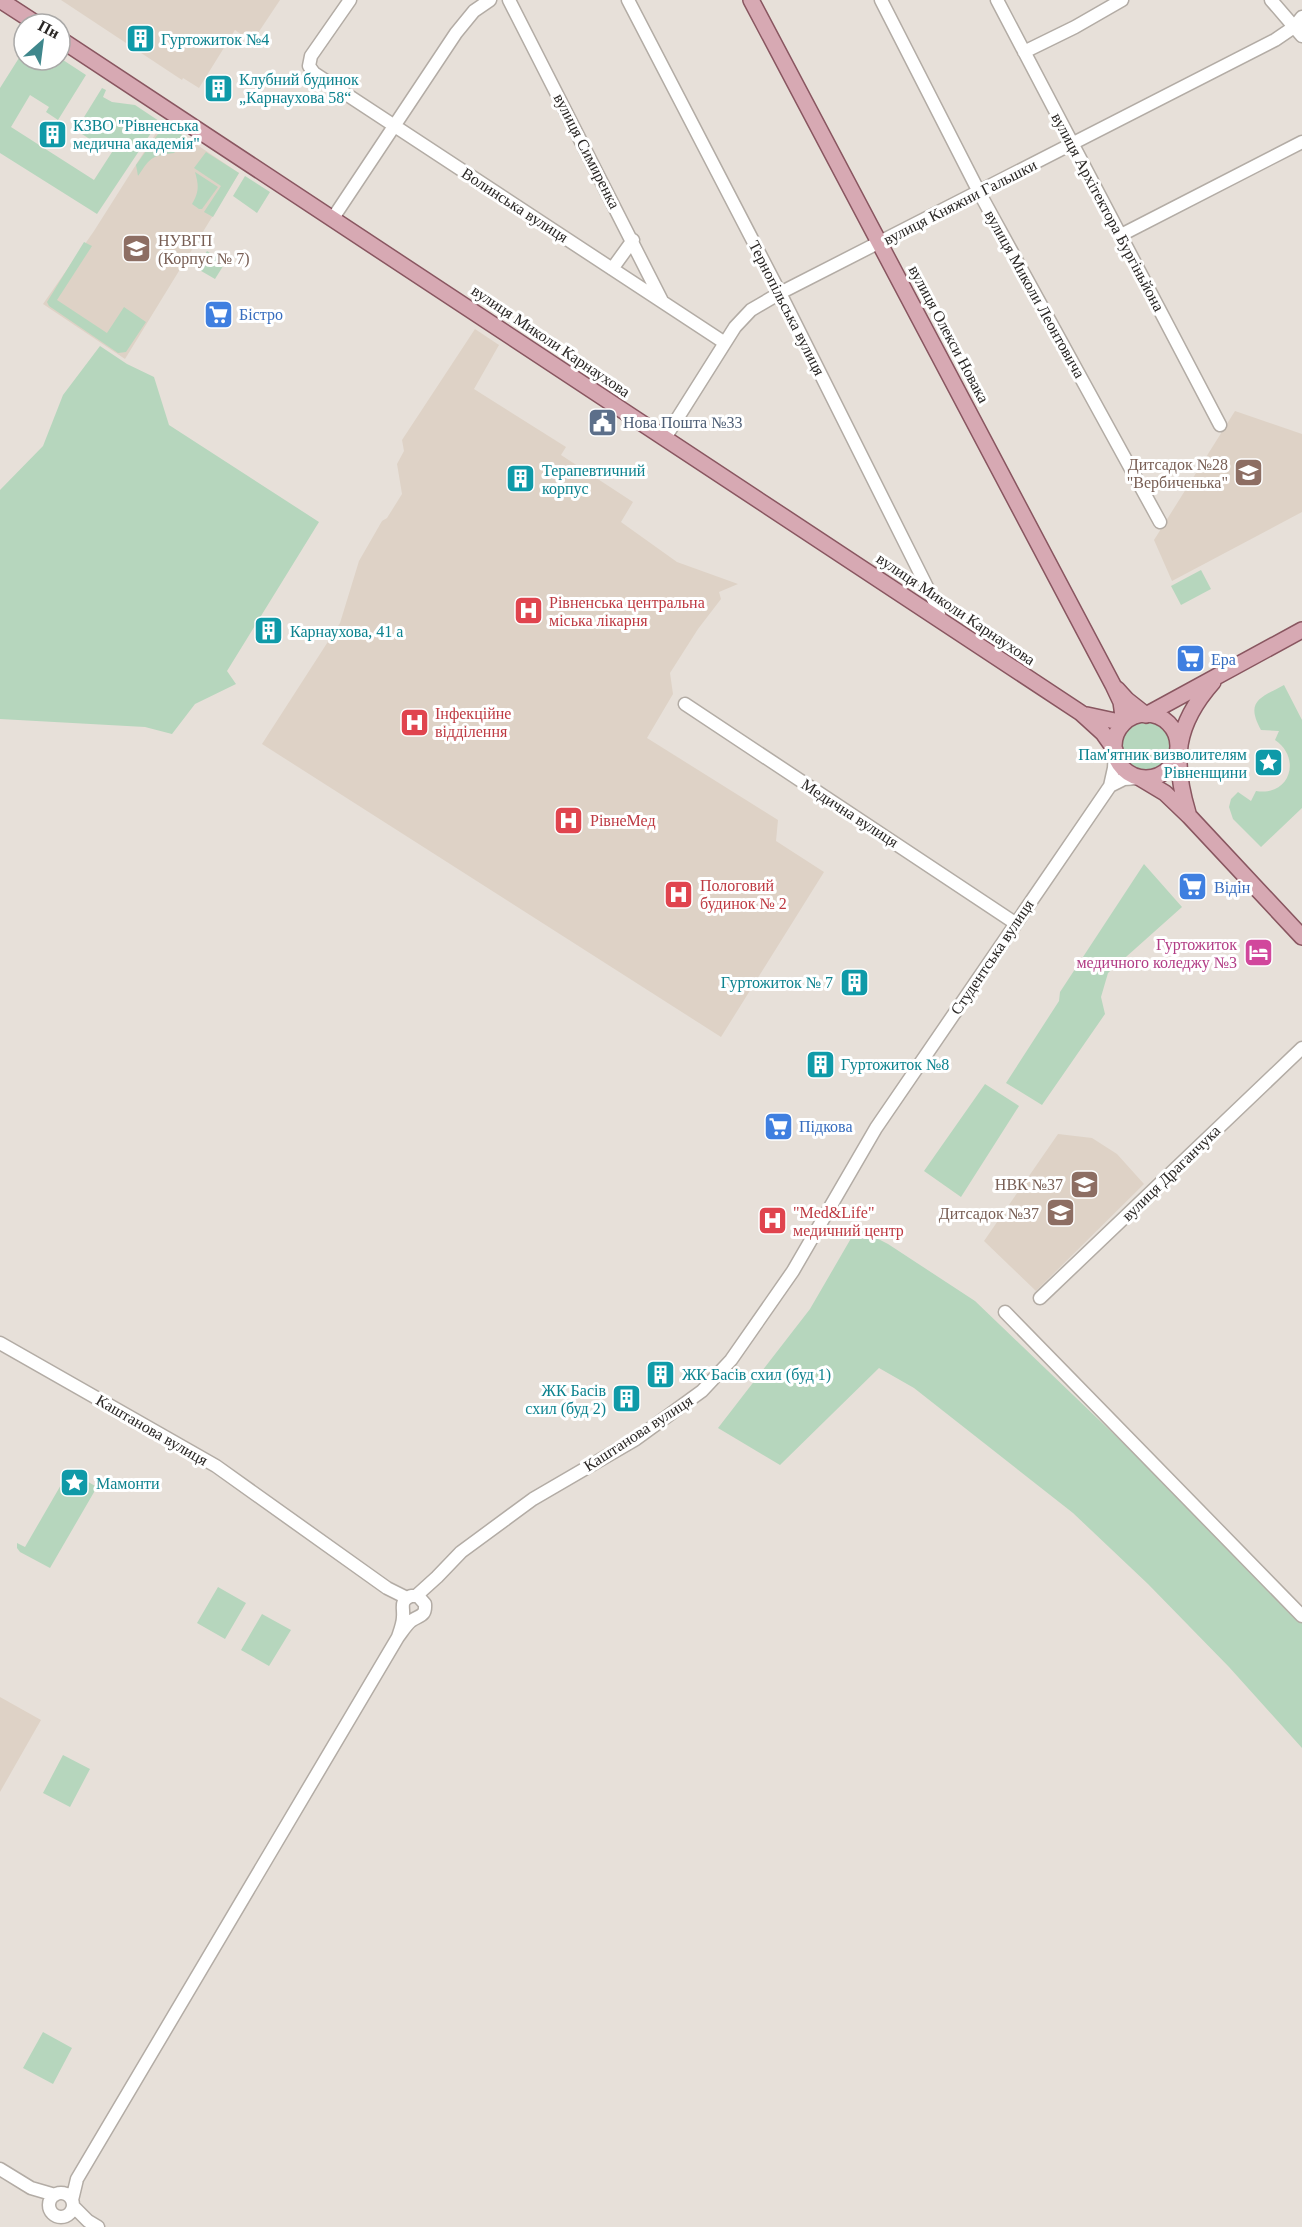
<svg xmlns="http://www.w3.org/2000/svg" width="1302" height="2227" viewBox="0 0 1302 2227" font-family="Georgia,serif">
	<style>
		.built { fill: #ded2c6 }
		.green { fill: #b6d6bd }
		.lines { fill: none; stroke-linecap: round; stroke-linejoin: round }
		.minor-casing { stroke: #b3aca5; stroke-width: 15 }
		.major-casing { stroke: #895660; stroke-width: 18 }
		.minor { stroke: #fff; stroke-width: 12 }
		.major { stroke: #d7a9b3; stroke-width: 15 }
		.labels { text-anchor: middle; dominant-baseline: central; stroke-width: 6; stroke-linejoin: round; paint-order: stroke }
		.culture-label { font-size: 16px; fill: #0d838f; stroke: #fff; text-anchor: start }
		.street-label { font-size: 16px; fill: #2a2725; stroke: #fff }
		.education-label { font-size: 16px; fill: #785e54; stroke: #fff; text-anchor: end }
		.shop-label { font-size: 16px; fill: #366cbe; stroke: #fff; text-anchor: start }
		.service-label { font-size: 16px; fill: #4e5e75; stroke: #fff; text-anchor: start }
		.health-label { font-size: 16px; fill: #be3a42; stroke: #fff; text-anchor: start }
		.hotel-label { font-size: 16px; fill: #b23c85; stroke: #fff; text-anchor: end }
	</style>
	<rect width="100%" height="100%" fill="#e7e0d9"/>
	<!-- built -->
	<path class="built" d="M61 0H280L252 42 235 30 199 88 183 78 182 80Z
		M163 122 239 173 125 359 43 304 94 231Z
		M475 329 499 345 474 389 566 447 561 455 633 502 621 522 677 562 738 584 719 592 721 599 698 629 670 673 673 694 647 738 778 820 776 841 824 872 721 1037 262 744 340 623 359 561 382 521 387 518 402 494 397 464 404 451 402 440Z
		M1235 411 1302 434V512L1172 581 1154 540Z
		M1058 1134 1092 1138 1117 1154 1144 1184 1036 1291 984 1241Z
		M0 1697 41 1720 0 1792Z"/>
	<!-- green -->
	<path class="green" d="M24 50V60H60V58L86 75 58 120 46 112 49 107 30 95 11 127 94 180 114 149 97 138 94 142 76 130 102 88 106 90 103 97 112 102 135 105 159 121 97 214 0 153V88Z
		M165 124 187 138 174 153C151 156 151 157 138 176L136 165Z
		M206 152 239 173 213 217 204 212 221 186 194 168Z
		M195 172 218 187 202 209H199L192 204C199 192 199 186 195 172Z
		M245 176 270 192 257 213 233 196Z
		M84 242 92 246 57 300 107 333 124 307 146 322 126 352 118 353 49 306 47 302Z
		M207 251 225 263 215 279 196 268Z
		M100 346 127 364 154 377 169 425 319 522 227 671 236 684 195 704 172 734 145 727 0 719V490L43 446 63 395Z
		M1201 570 1211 589 1181 605 1171 586Z
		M1284 685 1302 720V808L1261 847 1233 819 1229 807 1231 799 1238 792 1251 801 1256 791C1290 797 1302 758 1275 740L1279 731 1261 730C1245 701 1260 698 1284 685Z
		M1120 747a26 26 0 1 1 52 0a26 26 0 1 1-52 0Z
		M1144 864 1182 907 1108 973 1101 997 1105 1014 1042 1105 1006 1083 1059 1001 1060 992Z
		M985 1084 1019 1106 961 1197 924 1171Z
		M857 1228 888 1244 975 1301 1246 1561 1302 1623V1748L1229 1667 1148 1584 1073 1513 914 1388 879 1368 780 1465 718 1428 810 1309Z
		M69 1471 97 1487 50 1568 20 1552 17 1548V1543L25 1547Z
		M218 1587 246 1603 225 1639 197 1623Z
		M262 1614 291 1630 269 1666 241 1650Z
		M63 1755 90 1769 70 1807 43 1793Z
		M43 2032 72 2048 53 2084 23 2068Z"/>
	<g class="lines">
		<defs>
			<path id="minor" d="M350 0 311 56 309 66 314 73 725 343
				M509 0 662 301
				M628 0 780 293 937 607 940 619
				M881 0 979 192 1160 522
				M997 0 1220 425
				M1271 0 1302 36
				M1024 52 1075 27 1122 0
				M333 218 456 33 474 11 490 0
				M1121 235 1302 142
				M612 269 633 240
				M665 438 735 327 751 310 780 293 1275 40 1294 27 1302 17
				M685 704 1015 923
				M1110 786 1124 779 1140 778
				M1040 1298 1302 1048
				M1005 1312 1302 1616
				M0 1343 216 1466 387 1588 407 1598
				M416 1596 437 1577 461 1552 533 1499 636 1439 702 1391 731 1360 793 1271 876 1128 1110 786 1114 768 1115 750
				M0 2169 31 2188 55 2195
				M49 2205a12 12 0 1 1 24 0a12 12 0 1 1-24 0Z
				M72 2200 77 2179 398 1637C402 1632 406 1625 411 1621 419 1615 426 1617 425 1604L418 1596H411C399 1601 404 1607 403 1617 403 1623 400 1631 398 1637
				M73 2206 88 2221 98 2227"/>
			<path id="major" d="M0 0 37 24
				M751 0 1113 685 1121 702 1124 723 1087 715
				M60 39 1081 713 1103 733 1115 750
				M1117 689 1127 700 1146 715 1302 630
				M1114 746a32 32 0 1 1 64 0a32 32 0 1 1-64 0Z
				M1140 778 1165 793 1189 816 1302 937
				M1188 813C1172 760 1175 725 1213 682"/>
		</defs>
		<!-- minor casing -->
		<use href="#minor" class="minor-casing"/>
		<!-- major casing -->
		<use href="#major" class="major-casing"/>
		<!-- minor -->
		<use href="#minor" class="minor"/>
		<!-- major -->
		<use href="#major" class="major"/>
	</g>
	<!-- icons -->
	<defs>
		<symbol id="building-square" viewBox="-11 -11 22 22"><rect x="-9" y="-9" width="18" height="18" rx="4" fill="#0f9aa8" stroke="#fff"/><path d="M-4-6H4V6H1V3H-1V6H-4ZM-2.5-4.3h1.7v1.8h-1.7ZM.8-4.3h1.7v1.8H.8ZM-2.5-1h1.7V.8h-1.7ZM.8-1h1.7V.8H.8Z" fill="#fff"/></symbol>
		<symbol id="university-square" viewBox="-11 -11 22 22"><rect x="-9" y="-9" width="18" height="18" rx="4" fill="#8d6e63" stroke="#fff"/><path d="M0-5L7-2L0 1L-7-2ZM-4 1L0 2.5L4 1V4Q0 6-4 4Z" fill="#fff"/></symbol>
		<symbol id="supermarket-square" viewBox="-11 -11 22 22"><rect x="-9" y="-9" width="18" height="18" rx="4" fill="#3f7fe0" stroke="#fff"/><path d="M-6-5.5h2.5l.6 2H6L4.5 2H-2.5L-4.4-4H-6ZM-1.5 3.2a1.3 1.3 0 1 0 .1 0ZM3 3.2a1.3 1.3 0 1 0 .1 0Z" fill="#fff"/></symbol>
		<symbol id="civic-square" viewBox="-11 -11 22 22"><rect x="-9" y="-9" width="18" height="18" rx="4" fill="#5c6f8a" stroke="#fff"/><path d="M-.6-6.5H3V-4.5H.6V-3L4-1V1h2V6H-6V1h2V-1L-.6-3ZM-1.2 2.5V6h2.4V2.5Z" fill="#fff"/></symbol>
		<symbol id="school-square" viewBox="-11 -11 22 22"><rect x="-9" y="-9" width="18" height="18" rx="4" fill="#8d6e63" stroke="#fff"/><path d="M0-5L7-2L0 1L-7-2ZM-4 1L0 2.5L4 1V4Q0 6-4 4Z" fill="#fff"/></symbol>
		<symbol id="hospital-square" viewBox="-11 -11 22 22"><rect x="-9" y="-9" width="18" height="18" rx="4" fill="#e0444e" stroke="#fff"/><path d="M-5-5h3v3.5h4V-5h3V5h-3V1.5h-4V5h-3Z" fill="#fff"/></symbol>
		<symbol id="sight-square" viewBox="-11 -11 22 22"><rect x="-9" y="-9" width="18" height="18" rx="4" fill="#0f9aa8" stroke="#fff"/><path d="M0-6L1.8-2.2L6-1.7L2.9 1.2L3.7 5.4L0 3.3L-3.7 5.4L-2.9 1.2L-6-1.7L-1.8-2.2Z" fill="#fff"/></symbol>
		<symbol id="hotel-square" viewBox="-11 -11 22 22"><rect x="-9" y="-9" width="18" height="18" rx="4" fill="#d1479c" stroke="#fff"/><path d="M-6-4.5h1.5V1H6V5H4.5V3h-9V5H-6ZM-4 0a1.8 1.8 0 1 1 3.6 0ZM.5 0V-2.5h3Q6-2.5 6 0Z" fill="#fff"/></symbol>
	</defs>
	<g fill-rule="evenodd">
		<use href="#building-square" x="124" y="22" width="33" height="33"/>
		<use href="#building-square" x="202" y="72" width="33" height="33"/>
		<use href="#building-square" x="36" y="118" width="33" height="33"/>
		<use href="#university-square" x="120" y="232" width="33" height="33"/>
		<use href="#supermarket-square" x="202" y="298" width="33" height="33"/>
		<use href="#civic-square" x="586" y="406" width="33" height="33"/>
		<use href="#school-square" x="1232" y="456" width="33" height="33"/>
		<use href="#building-square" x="504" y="462" width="33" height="33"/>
		<use href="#hospital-square" x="512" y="594" width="33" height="33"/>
		<use href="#building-square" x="252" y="614" width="33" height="33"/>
		<use href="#supermarket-square" x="1174" y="642" width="33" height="33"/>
		<use href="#hospital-square" x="398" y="706" width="33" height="33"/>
		<use href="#sight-square" x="1252" y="746" width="33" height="33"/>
		<use href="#hospital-square" x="552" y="804" width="33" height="33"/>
		<use href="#supermarket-square" x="1176" y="870" width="33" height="33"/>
		<use href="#hospital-square" x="662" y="878" width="33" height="33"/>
		<use href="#hotel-square" x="1242" y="936" width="33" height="33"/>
		<use href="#building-square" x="838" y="966" width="33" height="33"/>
		<use href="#building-square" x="804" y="1048" width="33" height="33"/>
		<use href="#supermarket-square" x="762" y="1110" width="33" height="33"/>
		<use href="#school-square" x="1068" y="1168" width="33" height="33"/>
		<use href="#school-square" x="1044" y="1196" width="33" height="33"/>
		<use href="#hospital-square" x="756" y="1204" width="33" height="33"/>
		<use href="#building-square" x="644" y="1358" width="33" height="33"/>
		<use href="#building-square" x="610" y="1382" width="33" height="33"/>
		<use href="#sight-square" x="58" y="1466" width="33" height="33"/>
	</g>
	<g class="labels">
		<!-- culture labels -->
		<g class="culture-label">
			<text x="161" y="39">Гуртожиток №4</text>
			<text x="239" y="79">Клубний будинок<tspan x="239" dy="18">„Карнаухова 58“</tspan></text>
			<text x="73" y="125">КЗВО "Рівненська<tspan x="73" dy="18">медична академія"</tspan></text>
			<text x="542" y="470">Терапевтичний<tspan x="542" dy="18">корпус</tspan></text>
			<text x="290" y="631">Карнаухова, 41 а</text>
			<text x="1247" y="754" text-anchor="end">Пам'ятник визволителям<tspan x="1247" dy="18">Рівненщини</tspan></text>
			<text x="833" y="982" text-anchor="end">Гуртожиток № 7</text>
			<text x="841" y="1064">Гуртожиток №8</text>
			<text x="682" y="1374">ЖК Басів схил (буд 1)</text>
			<text x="606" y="1390" text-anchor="end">ЖК Басів<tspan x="606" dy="18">схил (буд 2)</tspan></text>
			<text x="96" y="1483">Мамонти</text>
		</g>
		<!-- street labels -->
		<g class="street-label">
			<text transform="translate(587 151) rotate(63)">вулиця Симиренка</text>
			<text transform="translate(960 202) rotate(-27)">вулиця Княжни Гальшки</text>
			<text transform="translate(515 205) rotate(33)">Волинська вулиця</text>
			<text transform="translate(1108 212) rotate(62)">вулиця Архітектора Бургіньйона</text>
			<text transform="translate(1035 294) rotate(61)">вулиця Миколи Леонтовича</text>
			<text transform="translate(787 308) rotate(63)">Тернопільська вулиця</text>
			<text transform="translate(949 334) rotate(62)">вулиця Олекси Новака</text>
			<text transform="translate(551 341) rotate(34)">вулиця Миколи Карнаухова</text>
			<text transform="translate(956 609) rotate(34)">вулиця Миколи Карнаухова</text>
			<text transform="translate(850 813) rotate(33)">Медична вулиця</text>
			<text transform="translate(992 957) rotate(-56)">Студентська вулиця</text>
			<text transform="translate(1171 1173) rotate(-44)">вулиця Драганчука</text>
			<text transform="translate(152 1430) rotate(30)">Каштанова вулиця</text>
			<text transform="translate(638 1433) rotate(-33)">Каштанова вулиця</text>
		</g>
		<!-- education labels -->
		<g class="education-label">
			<text x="158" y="240" text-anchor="start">НУВГП<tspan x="158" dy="18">(Корпус № 7)</tspan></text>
			<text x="1228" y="464">Дитсадок №28<tspan x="1228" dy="18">"Вербиченька"</tspan></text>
			<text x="1063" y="1184">НВК №37</text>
			<text x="1039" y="1213">Дитсадок №37</text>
		</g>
		<!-- shop labels -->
		<g class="shop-label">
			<text x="239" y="314">Бістро</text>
			<text x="1211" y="659">Ера</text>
			<text x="1214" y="887">Відін</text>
			<text x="799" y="1126">Підкова</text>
		</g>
		<!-- service labels -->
		<g class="service-label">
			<text x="623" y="422">Нова Пошта №33</text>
		</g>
		<!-- health labels -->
		<g class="health-label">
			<text x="549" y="602">Рівненська центральна<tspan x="549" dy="18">міська лікарня</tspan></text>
			<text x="435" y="713">Інфекційне<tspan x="435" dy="18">відділення</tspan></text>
			<text x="590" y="820">РівнеМед</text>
			<text x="700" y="885">Пологовий<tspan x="700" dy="18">будинок № 2</tspan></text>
			<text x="793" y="1212">"Med&amp;Life"<tspan x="793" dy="18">медичний центр</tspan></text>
		</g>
		<!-- hotel labels -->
		<g class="hotel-label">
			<text x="1237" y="944">Гуртожиток<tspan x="1237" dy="18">медичного коледжу №3</tspan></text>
		</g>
	</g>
	<!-- north arrow -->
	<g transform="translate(42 42) rotate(28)"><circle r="28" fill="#ffffff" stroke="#aaa9a8" stroke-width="1.5"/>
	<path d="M0-4.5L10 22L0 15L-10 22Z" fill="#3f878c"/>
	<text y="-9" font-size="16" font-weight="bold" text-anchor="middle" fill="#2a2725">Пн</text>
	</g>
</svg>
